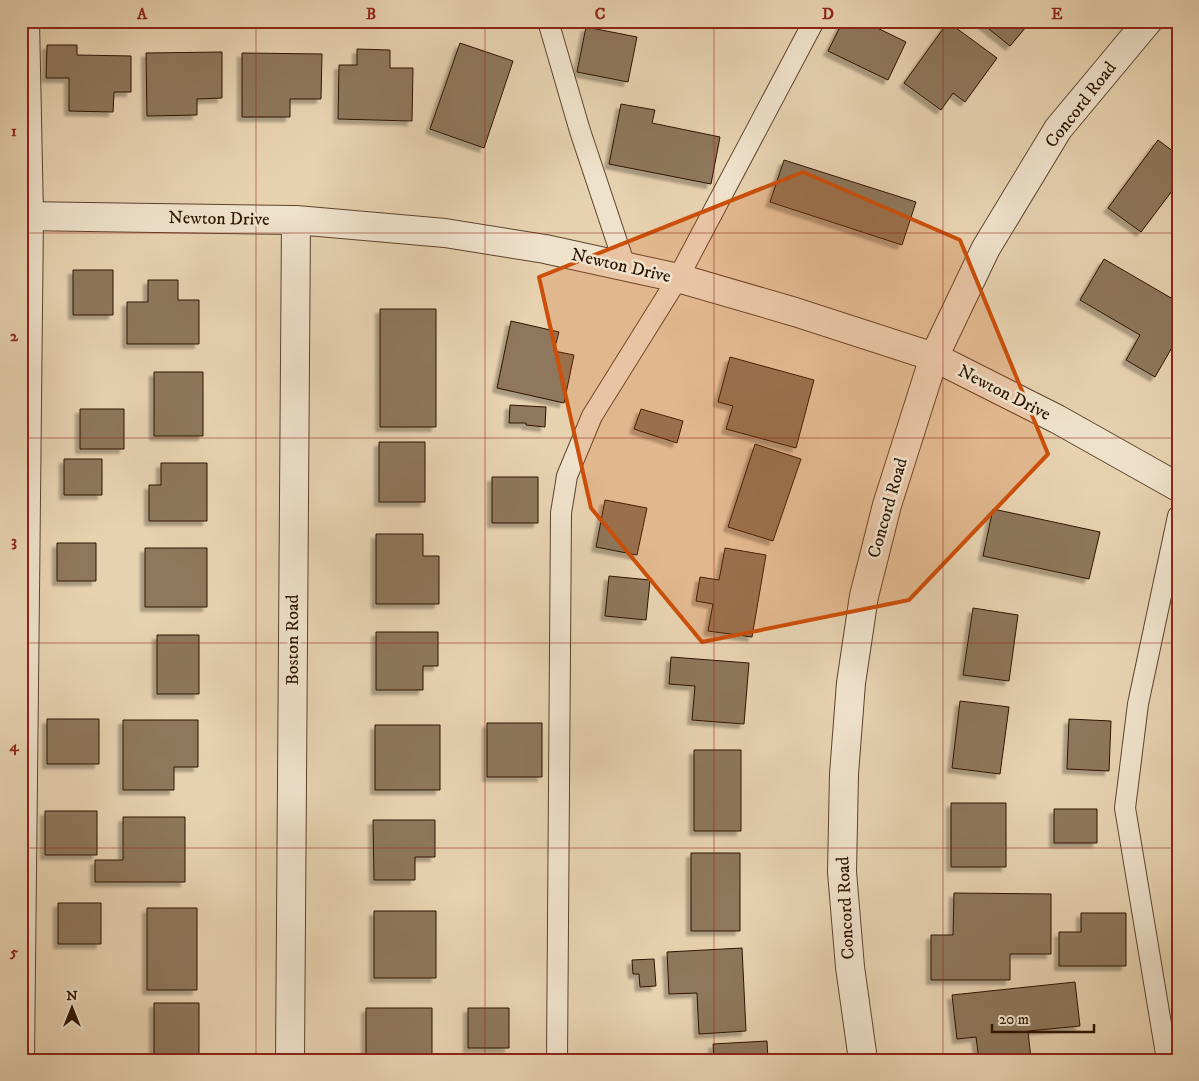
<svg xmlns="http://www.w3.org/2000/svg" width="1199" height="1081" viewBox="0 0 1199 1081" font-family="'IM FELL DW Pica',serif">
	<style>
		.building { fill: #8e775c; stroke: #2e1400; filter: url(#shadow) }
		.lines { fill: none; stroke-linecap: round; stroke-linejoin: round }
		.service-casing { stroke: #5c442c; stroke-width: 22 }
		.minor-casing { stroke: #5c442c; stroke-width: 30 }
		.service { stroke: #efe2cc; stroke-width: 20 }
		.minor { stroke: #efe2cc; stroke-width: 28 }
		.marked { fill: #cc4f0a; fill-opacity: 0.2; stroke: #cc4f0a; stroke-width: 4; stroke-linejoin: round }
		.grid { fill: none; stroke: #8f2418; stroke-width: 1; stroke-opacity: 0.55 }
		.labels { text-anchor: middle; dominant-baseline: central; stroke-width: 5; stroke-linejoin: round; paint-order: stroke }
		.street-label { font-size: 18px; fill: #2e1400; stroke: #efe2cc }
		.neatline { fill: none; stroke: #8f2418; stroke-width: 2 }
		.grid-label { font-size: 16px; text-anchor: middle; font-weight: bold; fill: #8f2418 }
	</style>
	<defs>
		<filter id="shadow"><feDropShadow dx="-4.5" dy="4.5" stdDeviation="1" flood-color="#0004"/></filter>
	</defs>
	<rect width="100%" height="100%" fill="#e7d2b0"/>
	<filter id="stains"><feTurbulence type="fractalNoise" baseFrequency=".004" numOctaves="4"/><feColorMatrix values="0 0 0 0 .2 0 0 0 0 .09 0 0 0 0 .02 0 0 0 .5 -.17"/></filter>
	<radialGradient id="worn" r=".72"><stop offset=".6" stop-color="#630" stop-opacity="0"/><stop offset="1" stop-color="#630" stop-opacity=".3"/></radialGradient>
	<!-- building -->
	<path class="building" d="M843 21H863L906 42 888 80 828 51Z
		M979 21H1031L1010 46Z
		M948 22 997 58 965 102 953 93 941 110 904 83Z
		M586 27 637 37 628 82 577 72Z
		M460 43 513 61 484 148 430 129Z
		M47 45H77V55L131 56V92H114L113 112 69 111V78H46Z
		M357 49 390 50V68H413L412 121 338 119 339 65H357Z
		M222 52V98L197 99V115L147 116 146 53Z
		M242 53 322 54 321 99H290V117H242Z
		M621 104 655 110 652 123 720 137 711 184 609 164Z
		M1158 140 1178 155V183L1141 232 1108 208Z
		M784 160 916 202 902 245 770 202Z
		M1104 259 1178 302V337L1155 377 1126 360 1140 335 1080 300Z
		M73 270H113V315H73Z
		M148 280H178V300H199V344H127V302H148Z
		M380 309H436V427H380Z
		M511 321 559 332 554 351 574 355 564 403 497 388Z
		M730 357 814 380 796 448 726 429 733 406 718 402Z
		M154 372H203V436H154Z
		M510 405 546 407 545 427 526 425V423H509Z
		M80 409H124V449H80Z
		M641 409 683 421 677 443 634 429Z
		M379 442H425V502H379Z
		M755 444 801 459 773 541 728 527Z
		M64 459H102V495H64Z
		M161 463H207V521H149V485H161Z
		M492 477H538V523H492Z
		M605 500 647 508 637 555 596 547Z
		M993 509 1100 532 1089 579 983 556Z
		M376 534H423V556H439V604H376Z
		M57 543H96V581H57Z
		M145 548H207V607H145Z
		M725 548 766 555 752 637 708 631 713 604 696 601 700 577 719 580Z
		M609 576 650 580 646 620 605 616Z
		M973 608 1018 615 1009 681 963 675Z
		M376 632H438V666H423V690H376Z
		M157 635H199V694H157Z
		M671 657 749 663 744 724 692 720 695 686 669 684Z
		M960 701 1009 707 1000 774 952 768Z
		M47 719H99V764H47Z
		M1069 719 1111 721 1109 771 1067 769Z
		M123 720H198V767H174V790H123Z
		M487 723H542V777H487Z
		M375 725H440V790H375Z
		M694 750H741V831H694Z
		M951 803H1006V867H951Z
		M1054 809H1097V843H1054Z
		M45 811H97V855H45Z
		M123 817H185V882H95V860H123Z
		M373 820H435V857H415V880H374Z
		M691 853H740V931H691Z
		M954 893 1051 894V954H1010V980H931V935H953Z
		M58 903H101V944H58Z
		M147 908H197V990H147Z
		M374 911H436V978H374Z
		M1081 913H1126V966H1059V932H1081Z
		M742 948 746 1031 699 1034 697 993 669 994 667 952Z
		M654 959 656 986 640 987 639 974H633L632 960Z
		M1075 982 1080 1026 1028 1031 1031 1059 979 1060 976 1037 957 1039 952 995Z
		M154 1003H199V1060H154Z
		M366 1008H432V1060H366Z
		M468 1008H509V1048H468Z
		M767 1041 768 1060H714L713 1044Z
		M644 1054 645 1060H597V1057Z"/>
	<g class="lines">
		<defs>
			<path id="service" d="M548 21 580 131 625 266
				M24 1060 33 216 29 21
				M557 1060 561 513 567 476 592 416 678 278 814 21
				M1167 1060 1125 808 1138 704 1178 516"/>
			<path id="minor" d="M21 216 296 220 445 233 545 249 678 278 795 312 934 357 1057 419 1178 487
				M290 1060 296 220
				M863 1060 850 967 842 872 844 774 851 683 864 596 887 505 934 357 986 248 1058 129 1148 21"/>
		</defs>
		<!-- service casing -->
		<use href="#service" class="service-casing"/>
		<!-- minor casing -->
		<use href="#minor" class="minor-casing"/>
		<!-- service -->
		<use href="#service" class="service"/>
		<!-- minor -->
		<use href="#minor" class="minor"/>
	</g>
	<!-- marked area -->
	<path class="marked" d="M803 172 960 240 1048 454 909 600 702 642 591 508 539 277Z"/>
	<!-- grid -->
	<path class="grid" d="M256 21V1060M485 21V1060M714 21V1060M943 21V1060M21 233H1178M21 438H1178M21 643H1178M21 848H1178"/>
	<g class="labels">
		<!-- street labels -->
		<g class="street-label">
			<text transform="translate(1081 105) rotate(-52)">Concord Road</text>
			<text transform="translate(219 219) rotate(1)">Newton Drive</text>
			<text transform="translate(621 266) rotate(13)">Newton Drive</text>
			<text transform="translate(1004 393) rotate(27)">Newton Drive</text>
			<text transform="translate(888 508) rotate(-74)">Concord Road</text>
			<text transform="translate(293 640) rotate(-90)">Boston Road</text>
			<text transform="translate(846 908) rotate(-93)">Concord Road</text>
		</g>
	</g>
	<!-- margin -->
	<rect width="1199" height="1081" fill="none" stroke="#e7d2b0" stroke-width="55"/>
	<!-- north arrow -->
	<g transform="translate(72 1008)" stroke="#efe2cc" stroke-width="4" paint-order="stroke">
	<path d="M0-4L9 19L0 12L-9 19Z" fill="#2e1400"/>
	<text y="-8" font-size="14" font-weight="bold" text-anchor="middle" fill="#2e1400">N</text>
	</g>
	<!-- scale -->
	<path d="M992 1024v8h102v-8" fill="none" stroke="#2e1400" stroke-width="2.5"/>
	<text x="999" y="1024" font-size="15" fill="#2e1400" stroke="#efe2cc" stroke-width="4" paint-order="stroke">20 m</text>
	<rect x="28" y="28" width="1144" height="1026" class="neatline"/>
	<g class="grid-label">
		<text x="142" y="19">A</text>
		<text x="371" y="19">B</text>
		<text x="600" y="19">C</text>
		<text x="828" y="19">D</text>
		<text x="1057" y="19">E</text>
		<text x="14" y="136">1</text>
		<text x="14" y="341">2</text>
		<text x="14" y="546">3</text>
		<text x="14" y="751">4</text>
		<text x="14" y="957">5</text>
	</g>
	<rect width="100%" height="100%" filter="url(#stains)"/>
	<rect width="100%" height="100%" fill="url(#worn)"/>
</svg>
